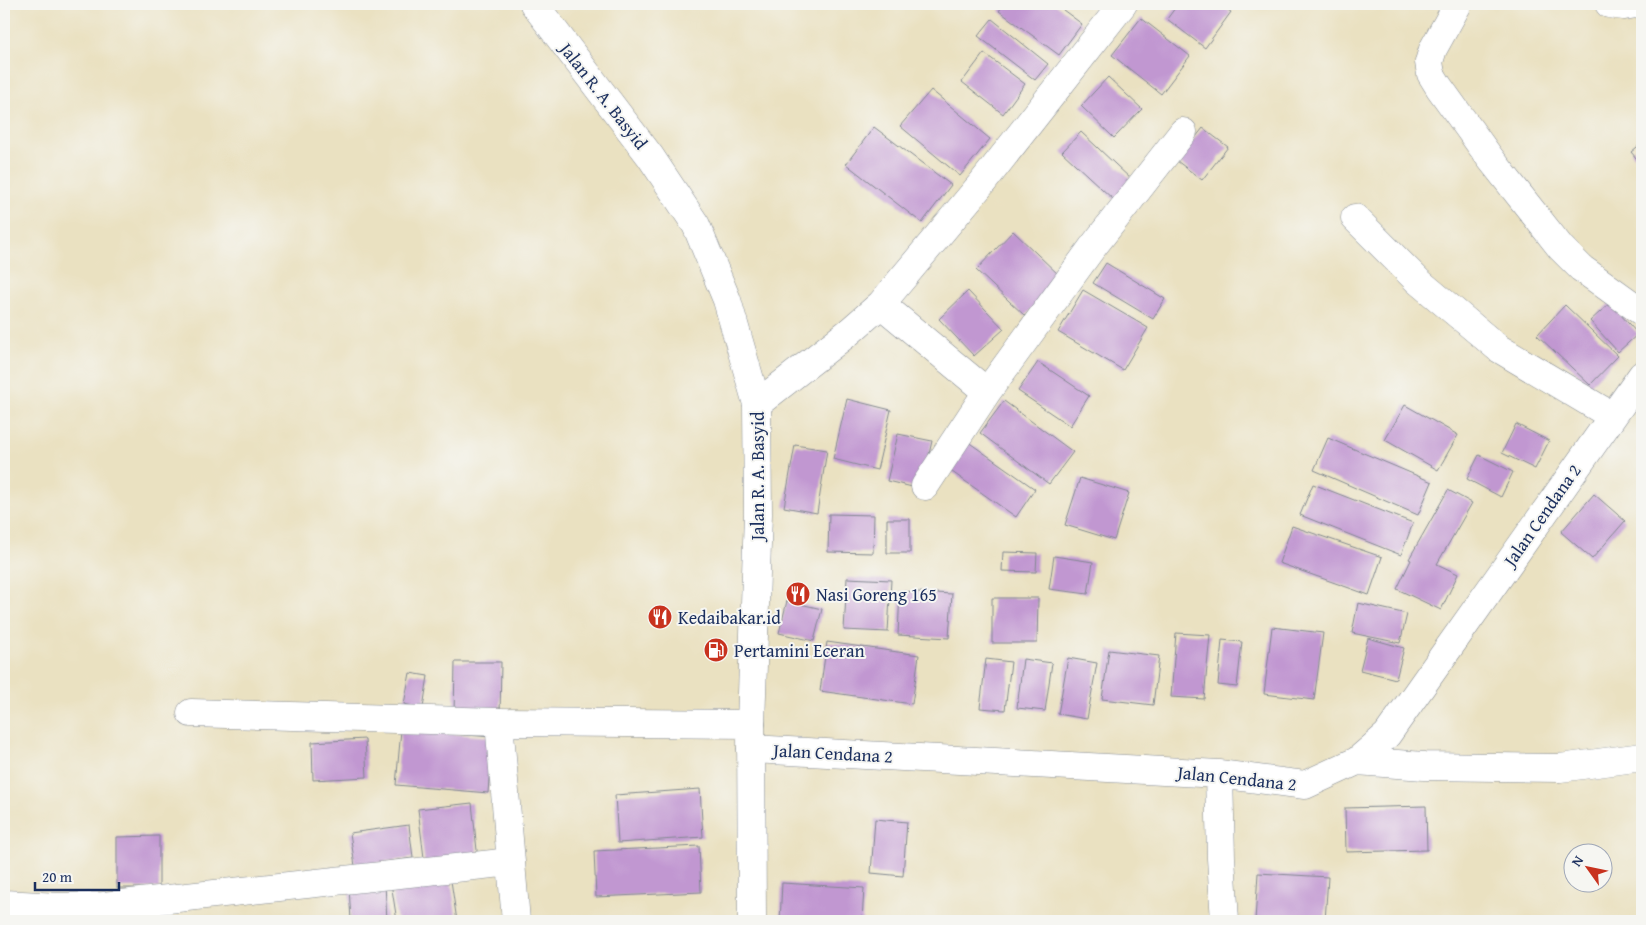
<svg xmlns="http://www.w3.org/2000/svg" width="1646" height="925" viewBox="0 0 1646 925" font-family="'Gentium Book Plus',serif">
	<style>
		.building { fill: #c197d1 }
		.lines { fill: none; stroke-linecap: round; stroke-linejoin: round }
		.minor-casing { stroke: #828890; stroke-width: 29 }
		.major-casing { stroke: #828890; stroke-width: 29 }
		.minor { stroke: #fff; stroke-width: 28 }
		.major { stroke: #fff; stroke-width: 28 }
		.labels { text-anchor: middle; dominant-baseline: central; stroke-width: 4; stroke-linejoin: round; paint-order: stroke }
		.street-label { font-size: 18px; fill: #1b2f5e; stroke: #f6f6f2 }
		.poi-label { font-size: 18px; fill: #1b2f5e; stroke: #f6f6f2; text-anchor: start }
	</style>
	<rect width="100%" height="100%" fill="#f6f6f2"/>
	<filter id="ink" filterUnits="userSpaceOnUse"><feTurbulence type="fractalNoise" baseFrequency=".02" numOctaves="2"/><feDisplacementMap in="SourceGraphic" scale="10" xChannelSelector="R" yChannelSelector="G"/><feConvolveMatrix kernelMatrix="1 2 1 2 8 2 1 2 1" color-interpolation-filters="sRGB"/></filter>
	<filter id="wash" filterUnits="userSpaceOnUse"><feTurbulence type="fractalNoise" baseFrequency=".0096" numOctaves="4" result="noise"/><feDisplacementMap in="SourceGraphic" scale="20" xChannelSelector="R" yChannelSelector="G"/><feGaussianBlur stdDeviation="1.12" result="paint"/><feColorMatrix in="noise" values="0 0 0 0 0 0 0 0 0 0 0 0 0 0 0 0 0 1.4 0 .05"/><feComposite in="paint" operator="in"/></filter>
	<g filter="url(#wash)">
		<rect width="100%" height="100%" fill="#eae1c1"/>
		<g id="blocks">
			<!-- building -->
			<path class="building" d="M1004 4H1055L1082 24 1059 55 999 11Z
				M1178 4H1219L1231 12 1205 48 1167 19Z
				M1141 18 1190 56 1161 94 1112 55Z
				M992 19 1048 64 1035 80 978 36Z
				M984 53 1025 84 1003 114 962 82Z
				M1108 77 1142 109 1114 138 1081 106Z
				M931 90 990 139 960 176 900 126Z
				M874 127 951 185 922 223 846 164Z
				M1203 128 1228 147 1202 180 1177 161Z
				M1081 132 1132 180 1114 200 1062 152Z
				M1642 143V165L1631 152Z
				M1013 231 1061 277 1025 316 976 270Z
				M1106 263 1165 299 1153 319 1093 283Z
				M1083 290 1148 328 1123 370 1058 332Z
				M968 291 1004 329 974 356 939 319Z
				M1610 303 1638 334 1618 352 1590 321Z
				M1565 305 1618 356 1590 385 1537 335Z
				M1038 362 1089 396 1070 426 1018 391Z
				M847 399 891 410 877 470 833 459Z
				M1004 401 1073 452 1049 484 980 433Z
				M1405 405 1458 435 1438 470 1385 440Z
				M1516 424 1549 441 1535 469 1502 453Z
				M898 434 932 441 921 489 887 481Z
				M1328 438 1432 482 1418 515 1314 470Z
				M964 439 1035 489 1016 517 945 467Z
				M795 445 827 450 817 513 784 507Z
				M1479 455 1513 472 1501 497 1467 479Z
				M1080 478 1129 493 1114 540 1065 525Z
				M1313 484 1413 523 1401 555 1300 515Z
				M1448 490 1472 503 1437 564 1458 574 1441 610 1397 589 1411 560 1409 559Z
				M1594 494 1625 521 1592 559 1561 532Z
				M829 514 874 515 873 553 828 552Z
				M887 519H910V553H887Z
				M1292 526 1382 557 1369 595 1279 563Z
				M1003 552 1037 553 1036 572 1002 571Z
				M1054 556 1093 562 1088 594 1049 589Z
				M847 578 891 580 888 632 844 630Z
				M900 591 952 594 949 638 898 635Z
				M992 598H1038L1037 643H992Z
				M787 601 822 609 814 641 779 633Z
				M1358 603 1407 614 1400 643 1352 633Z
				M1272 627 1323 633 1314 700 1264 694Z
				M1176 633 1210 635 1204 699 1171 697Z
				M1368 638 1404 648 1396 679 1360 670Z
				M1222 640 1242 642 1237 687 1218 685Z
				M827 642 919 655 912 704 820 691Z
				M1109 650 1159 656 1153 705 1102 699Z
				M1068 658 1097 663 1087 719 1058 714Z
				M986 659 1011 662 1005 710 980 708Z
				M1023 659 1052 663 1045 711 1017 708Z
				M455 662H501L500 717 454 716Z
				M410 673 428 676 423 708 404 704Z
				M401 730 492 737 488 793 396 785Z
				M365 739 367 777 313 780 312 742Z
				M700 789 703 837 618 843 615 795Z
				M472 803 478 860 425 866 418 809Z
				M1426 806 1427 850 1346 852 1345 808Z
				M875 819 907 822 903 876 871 873Z
				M409 825 413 858 355 866 350 833Z
				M159 836V888H117V837Z
				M699 846 701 892 596 897 594 851Z
				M1258 873 1328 877 1325 921H1255Z
				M450 874 457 921H397L391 883Z
				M782 883 864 888 862 921H780Z
				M385 884 387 921H351L349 887Z"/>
		</g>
	</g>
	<g filter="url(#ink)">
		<use href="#blocks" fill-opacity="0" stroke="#828890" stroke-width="1"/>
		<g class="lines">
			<defs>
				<path id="minor" d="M1458 4 1433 49 1429 62 1431 74 1439 87 1490 158 1561 248 1581 268 1642 312
					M1609 4 1624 6 1636 4
					M1355 218 1418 281 1498 348 1612 416
					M881 304 987 392
					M757 404 849 332 881 304 983 182 1123 4
					M925 486 987 392 1092 248 1183 132
					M191 713 499 722 751 724
					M499 722 516 921
					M751 749 1219 774 1305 785 1357 761 1387 735 1642 375
					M1357 761 1424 766 1560 768 1642 757
					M1219 774 1221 858 1225 921
					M4 904 58 907 103 906 511 862"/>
				<path id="major" d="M534 4 650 156 696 225 727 300 757 404 758 514 751 724 752 921"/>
			</defs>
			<!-- minor casing -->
			<use href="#minor" class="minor-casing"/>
			<!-- major casing -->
			<use href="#major" class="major-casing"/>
			<!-- minor -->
			<use href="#minor" class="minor"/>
			<!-- major -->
			<use href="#major" class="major"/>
		</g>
	</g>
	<!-- icons -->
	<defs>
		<symbol id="restaurant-disc" viewBox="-11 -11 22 22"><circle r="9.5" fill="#c8321e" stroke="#f6f6f2"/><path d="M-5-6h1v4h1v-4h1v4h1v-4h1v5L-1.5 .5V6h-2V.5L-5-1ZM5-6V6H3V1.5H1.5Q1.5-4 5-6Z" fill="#fff"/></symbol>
		<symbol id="fuel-disc" viewBox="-11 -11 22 22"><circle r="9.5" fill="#c8321e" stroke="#f6f6f2"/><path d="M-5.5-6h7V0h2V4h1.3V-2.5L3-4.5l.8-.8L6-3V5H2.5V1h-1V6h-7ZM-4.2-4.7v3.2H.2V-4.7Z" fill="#fff"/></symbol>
	</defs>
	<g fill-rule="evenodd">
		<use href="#restaurant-disc" x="784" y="580" width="28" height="28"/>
		<use href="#restaurant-disc" x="646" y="603" width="28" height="28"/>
		<use href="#fuel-disc" x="702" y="636" width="28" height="28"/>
	</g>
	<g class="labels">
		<!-- street labels -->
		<g class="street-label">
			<text transform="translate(604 96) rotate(52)">Jalan R. A. Basyid</text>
			<text transform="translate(757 476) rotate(-90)">Jalan R. A. Basyid</text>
			<text transform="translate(1542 515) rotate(-55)">Jalan Cendana 2</text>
			<text transform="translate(833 753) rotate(3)">Jalan Cendana 2</text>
			<text transform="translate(1237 778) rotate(6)">Jalan Cendana 2</text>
		</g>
		<!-- poi labels -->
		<g class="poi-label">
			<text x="816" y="594">Nasi Goreng 165</text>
			<text x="678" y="617">Kedaibakar.id</text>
			<text x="734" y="650">Pertamini Eceran</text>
		</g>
	</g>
	<!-- margin -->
	<rect width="1646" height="925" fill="none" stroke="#f6f6f2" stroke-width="20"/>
	<!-- north arrow -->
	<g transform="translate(1588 868) rotate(303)"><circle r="24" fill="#f6f6f2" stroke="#9ea6b7"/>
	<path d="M0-4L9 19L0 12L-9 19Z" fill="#c8321e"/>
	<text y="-8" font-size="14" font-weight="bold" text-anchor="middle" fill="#1b2f5e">N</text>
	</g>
	<!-- scale -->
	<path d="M35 882v8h84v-8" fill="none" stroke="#1b2f5e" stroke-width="2.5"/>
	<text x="42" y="882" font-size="15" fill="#1b2f5e" stroke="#f6f6f2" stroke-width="4" paint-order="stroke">20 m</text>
</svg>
